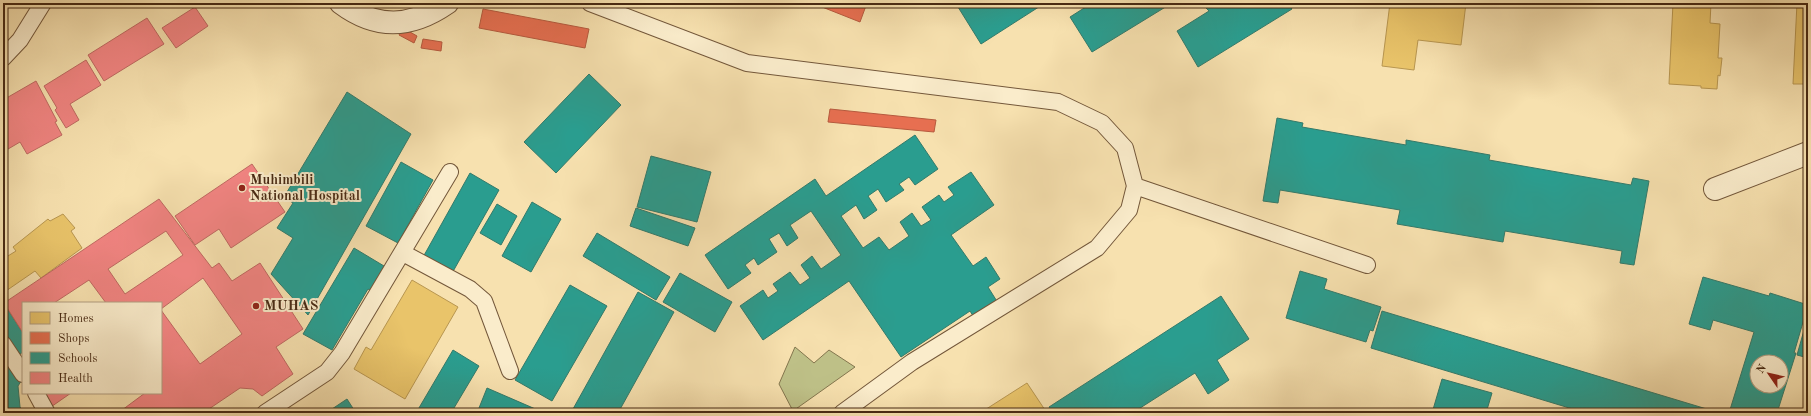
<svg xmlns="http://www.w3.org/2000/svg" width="1811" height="416" viewBox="0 0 1811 416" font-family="'Old Standard TT',serif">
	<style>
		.green { fill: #bfc289; stroke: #83764e }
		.homes { fill: #e9c46a; stroke: #b89650 }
		.shops { fill: #e76f51; stroke: #b75a3e }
		.schools { fill: #2a9d8f; stroke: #337a6a; fill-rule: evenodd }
		.health { fill: #f28482; stroke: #bf6961; fill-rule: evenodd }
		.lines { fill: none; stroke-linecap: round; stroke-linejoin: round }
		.lane-casing { stroke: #73573a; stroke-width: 18 }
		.street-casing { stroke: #73573a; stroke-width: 24 }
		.lane { stroke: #faeccb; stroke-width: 16 }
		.street { stroke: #faeccb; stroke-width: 22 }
		.poi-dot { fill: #8f2418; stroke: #faeccb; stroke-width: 1.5 }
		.labels { text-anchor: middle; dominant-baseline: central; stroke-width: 4; stroke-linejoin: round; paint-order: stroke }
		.poi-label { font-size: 14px; font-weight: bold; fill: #472913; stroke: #faeccb; text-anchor: start }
	</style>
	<rect width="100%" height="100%" fill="#f7e1af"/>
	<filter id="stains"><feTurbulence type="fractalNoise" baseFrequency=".005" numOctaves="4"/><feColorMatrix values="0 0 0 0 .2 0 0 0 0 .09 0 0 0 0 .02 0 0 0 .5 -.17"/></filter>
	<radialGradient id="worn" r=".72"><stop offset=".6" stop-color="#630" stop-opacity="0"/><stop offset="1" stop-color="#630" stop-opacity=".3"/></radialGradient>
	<!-- green -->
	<path class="green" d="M795 347 814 363 829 350 855 367 793 411 779 384Z"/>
	<!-- homes -->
	<path class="homes" d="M1390 3H1466L1461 45 1418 40 1414 70 1382 66Z
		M1673 3H1711L1710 23 1720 24 1718 58H1722L1720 76 1718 75 1717 89 1701 88V86L1669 84Z
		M1797 3H1808V84H1793Z
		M63 214 75 228 71 231 82 248 41 278 35 271 3 293V259L16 251 13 247 48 219 50 221Z
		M412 280 458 307 405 399 354 369 366 347 371 350Z
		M1027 383 1047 413H980Z"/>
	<!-- shops -->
	<path class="shops" d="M812 3H867L860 22Z
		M483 9 589 29 585 48 479 28Z
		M403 28 417 36 414 43 399 35Z
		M423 39 442 42 441 51 421 48Z
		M830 109 936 120 934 132 828 122Z"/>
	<!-- schools -->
	<path class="schools" d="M964 3H1045L981 44 958 7Z
		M1092 3H1172L1092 52 1070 17Z
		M1214 3H1288L1292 9 1198 67 1177 31 1209 11 1206 8Z
		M589 74 621 105 556 173 524 142Z
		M347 92 411 134 308 315 271 274 293 238 277 228 293 203 284 197Z
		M1277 118 1303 123 1302 127 1406 145V140L1490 155 1489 160 1631 185 1633 178 1649 181 1634 265 1620 263 1622 251 1505 231 1503 242 1397 224 1400 210 1280 190 1278 203 1263 201Z
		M915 135 938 169 915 185 909 177 899 184 904 190 886 202 878 189 868 196 877 210 864 219 856 205 841 216 863 248 879 237 889 250 909 236 900 222 912 213 921 226 931 220 922 207 939 195 944 202 954 195 948 187 971 172 994 205 951 235 973 266 986 257 1000 279 988 287 998 303 975 319 970 311 901 357 849 281 763 340 740 306 763 290 768 298 778 291 773 284 790 272 800 285 810 278 801 265 812 256 821 269 841 255 811 211 790 225 798 238 787 246 779 233 769 239 777 252 758 265 754 258 745 265 751 273 728 289 705 255 815 179 826 196Z
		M651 156 711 172 697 222 637 207Z
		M401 162 433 180 398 243 366 226Z
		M470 173 499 190 451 275 422 259Z
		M532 202 561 219 531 272 502 256Z
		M497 204 517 216 501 245 480 233Z
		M636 208 695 228 688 246 630 226Z
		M597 233 670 277 656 300 583 256Z
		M354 248 389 269 375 293 368 289 332 350 303 334Z
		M1300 271 1327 279 1324 289 1381 307 1373 331 1370 330 1366 342 1286 318Z
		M680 273 732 302 715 332 663 302Z
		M1703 277 1769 296 1770 293 1808 305 1794 353H1796L1777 413H1729L1754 332 1713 320 1710 330 1689 324ZM1757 362H1781V386H1757Z
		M570 285 607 306 552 401 515 380Z
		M638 292 674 312 618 413H581L573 409Z
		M1221 296 1249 339 1217 360 1229 380 1208 394 1195 373 1137 410 1139 413H1053L1049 407Z
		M3 302 23 333V352L14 358 3 341Z
		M1382 311 1720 413H1586L1371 348Z
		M1808 316V358L1797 355Z
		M3 347 23 378 18 386 20 407 24 413H3Z
		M453 350 479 366 451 413H416Z
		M1442 379 1492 393 1486 413H1432Z
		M487 388 540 411 539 413H477Z
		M347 399 356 413H326Z"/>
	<!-- health -->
	<path class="health" d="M195 7 208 26 176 48 162 28Z
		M147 18 164 44 104 81 88 55Z
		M86 60 101 85 70 104 79 120 66 128 55 110 57 108 44 86Z
		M36 81 57 121 55 122 62 135 27 154 20 142 3 152V100Z
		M252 164 285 212 231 248 219 229 195 245 175 216Z
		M159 199 212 268 219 263 232 281 260 263 303 329 276 347 293 374 262 396 253 389 240 388 203 413H118L145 393H161V310L200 364 242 334 203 278 161 309V303H106L89 280 54 303H23V333L4 303ZM166 231 183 255 125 294 108 269Z
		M37 393H71L48 409Z"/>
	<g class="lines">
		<defs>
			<path id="lane" d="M590 3 747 63 1058 102 1102 123 1125 148 1135 186 1129 210 1097 248 912 362 842 413
				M3 58 20 40 43 3
				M1135 186 1367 265
				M403 253 470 289 484 301 510 371
				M3 344 23 374
				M36 393 47 413
				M265 413 327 372 342 353 450 172"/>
			<path id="street" d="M341 3C377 30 411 28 447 3
				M1715 189 1808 153"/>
		</defs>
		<!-- lane casing -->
		<use href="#lane" class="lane-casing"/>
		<!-- street casing -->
		<use href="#street" class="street-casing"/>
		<!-- lane -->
		<use href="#lane" class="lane"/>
		<!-- street -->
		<use href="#street" class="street"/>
	</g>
	<!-- markers -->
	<g class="poi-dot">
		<circle cx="242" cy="188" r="4"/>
		<circle cx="256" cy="306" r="4"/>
	</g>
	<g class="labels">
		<!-- poi labels -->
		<g class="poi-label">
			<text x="250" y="180">Muhimbili<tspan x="250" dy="16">National Hospital</tspan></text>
			<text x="264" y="306">MUHAS</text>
		</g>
	</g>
	<!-- margin -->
	<rect width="1811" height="416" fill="none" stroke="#f7e1af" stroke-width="16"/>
	<rect x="4" y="4" width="1803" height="408" fill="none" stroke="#472913" stroke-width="2"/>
	<rect x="8" y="8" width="1795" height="400" fill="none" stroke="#472913"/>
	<!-- legend -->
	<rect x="22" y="302" width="140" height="92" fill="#faeccb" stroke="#b29e81"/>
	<rect x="30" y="312" width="20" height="12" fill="#e9c46a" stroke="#b29e81"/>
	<text x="58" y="322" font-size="12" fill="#472913">Homes</text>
	<rect x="30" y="332" width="20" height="12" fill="#e76f51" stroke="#b29e81"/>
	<text x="58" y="342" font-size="12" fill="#472913">Shops</text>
	<rect x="30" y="352" width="20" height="12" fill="#2a9d8f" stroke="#b29e81"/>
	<text x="58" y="362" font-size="12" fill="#472913">Schools</text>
	<rect x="30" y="372" width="20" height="12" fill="#f28482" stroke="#b29e81"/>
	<text x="58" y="382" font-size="12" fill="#472913">Health</text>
	<!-- north arrow -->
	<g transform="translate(1769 374) rotate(304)"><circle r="19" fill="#faeccb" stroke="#b29e81"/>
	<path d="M0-3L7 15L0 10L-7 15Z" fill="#8f2418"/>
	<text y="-6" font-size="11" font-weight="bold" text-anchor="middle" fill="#472913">N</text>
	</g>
	<rect width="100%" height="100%" filter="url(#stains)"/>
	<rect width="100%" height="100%" fill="url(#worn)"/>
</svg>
